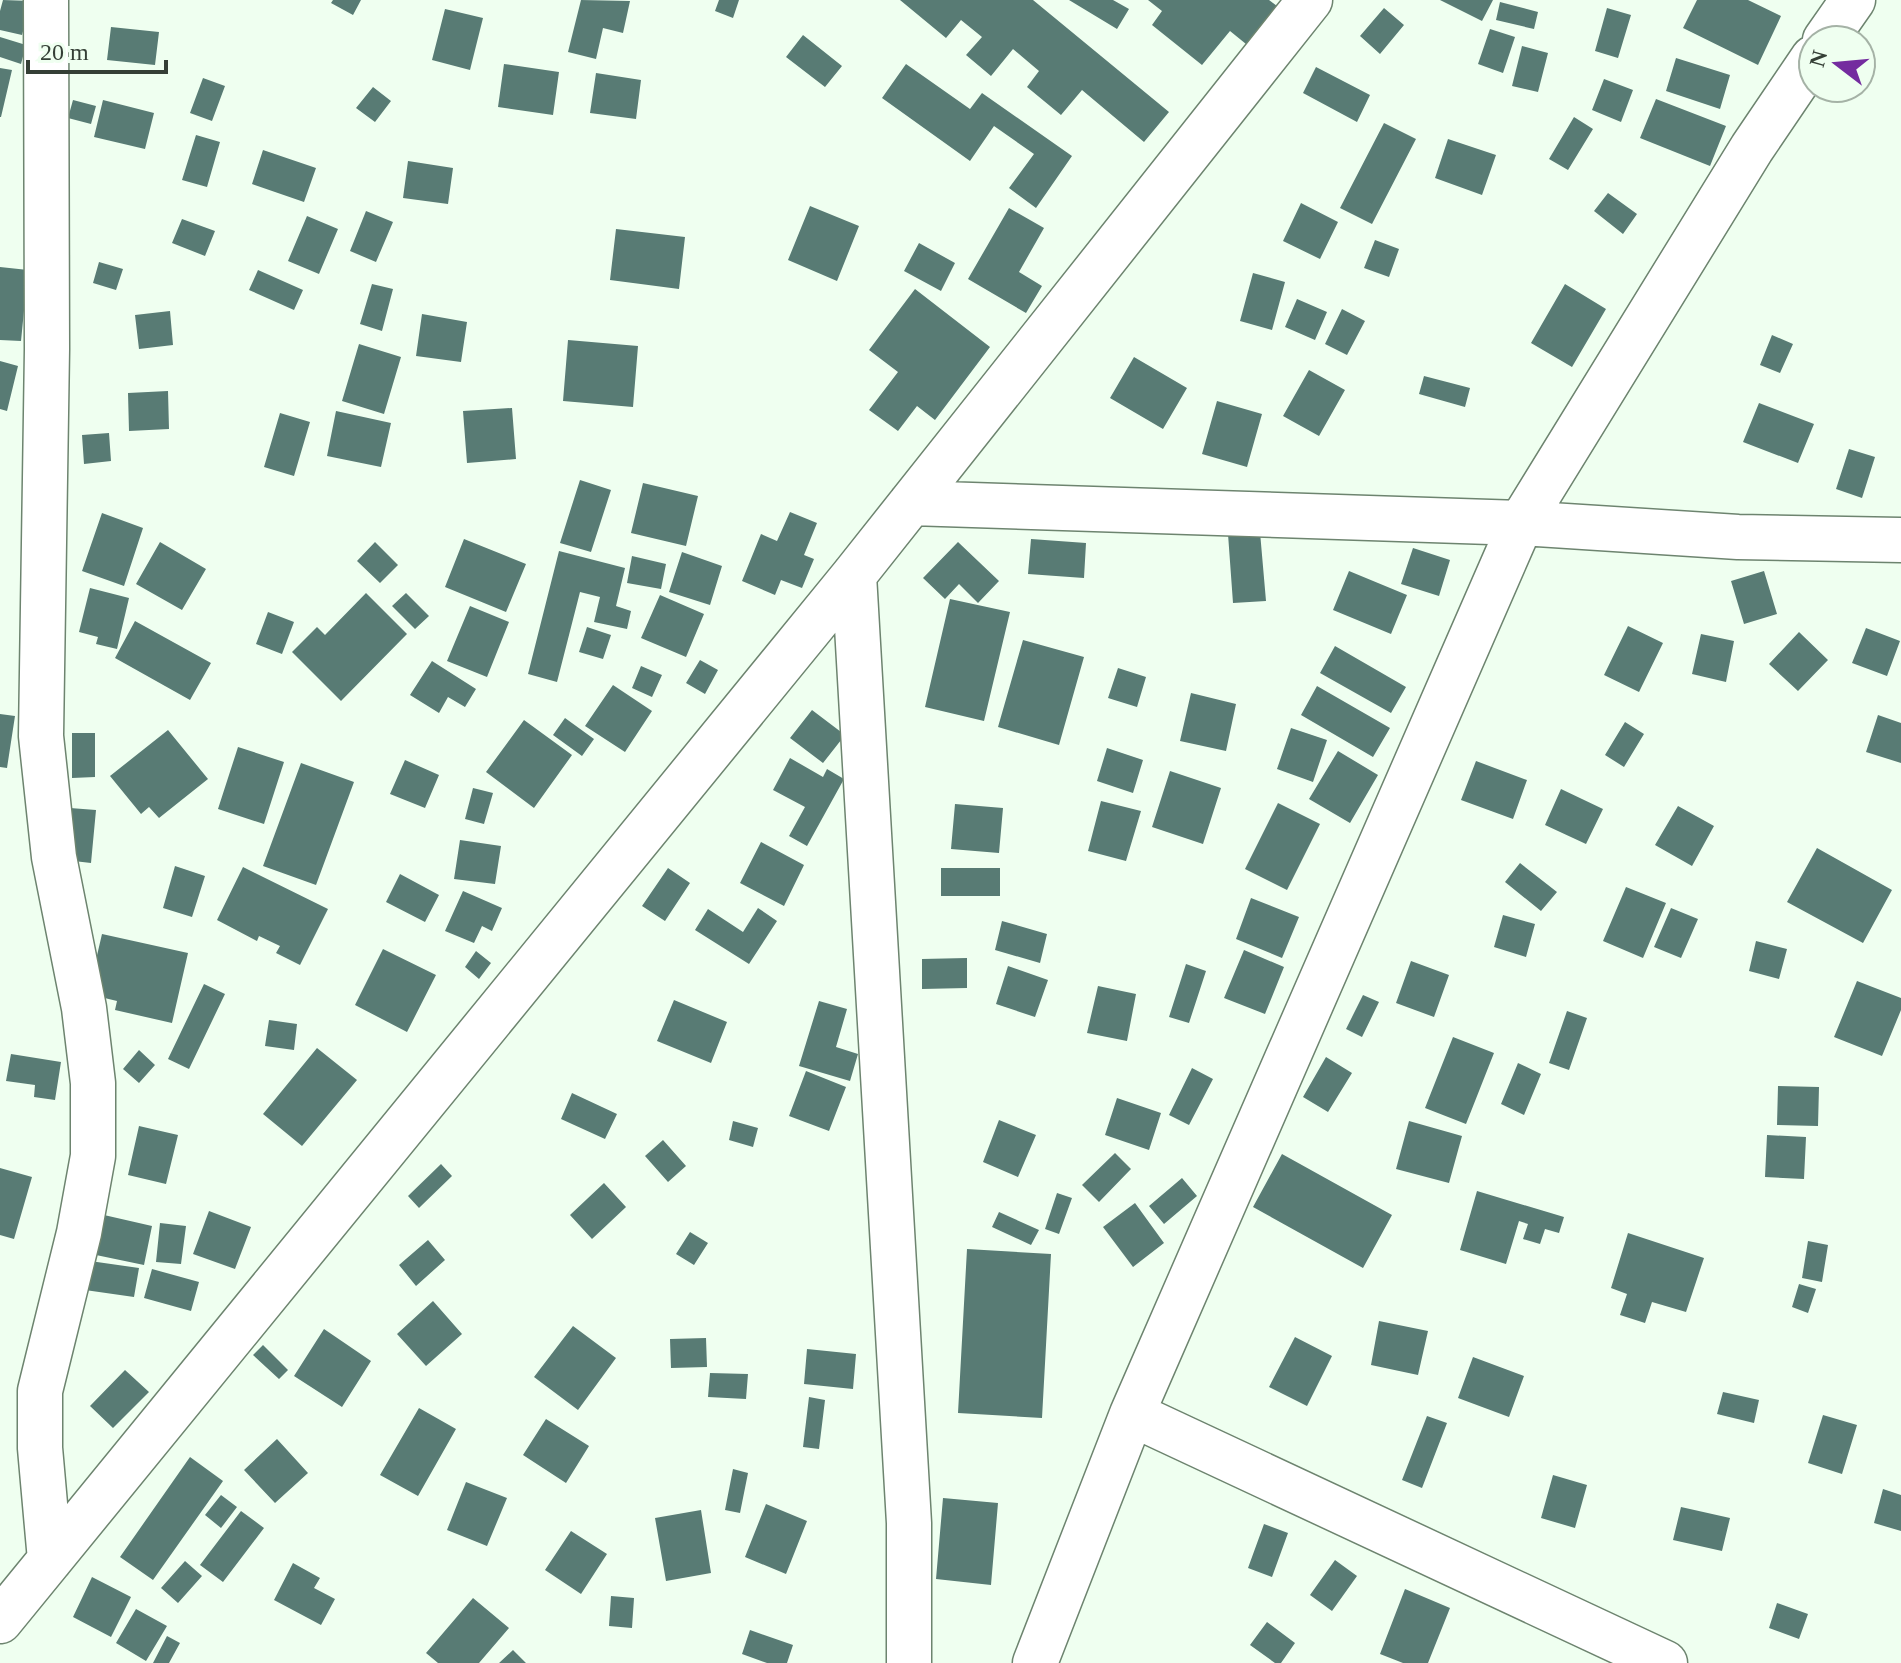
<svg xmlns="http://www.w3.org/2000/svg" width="1901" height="1663" viewBox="0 0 1901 1663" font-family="Georgia,serif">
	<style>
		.building { fill: #587b74 }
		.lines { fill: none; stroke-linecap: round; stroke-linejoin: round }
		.street-casing { stroke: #6d846f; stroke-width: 47 }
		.street { stroke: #fff; stroke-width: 44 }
	</style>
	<rect width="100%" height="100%" fill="#effff0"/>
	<!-- building -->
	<path class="building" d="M3 0 31 1 22 35 0 30V11Z
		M333 0H361L353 15 331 3Z
		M581 0 630 1 623 33 603 28 596 59 568 52Z
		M719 0H739L733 18 715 11Z
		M900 0H1033L1169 112 1144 142 1082 90 1061 115 1027 87 1039 71 1013 49 991 76 966 55 982 37 961 20 946 38Z
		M1069 0H1113L1129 9 1117 29Z
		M1148 0H1269L1277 6 1246 44 1230 31 1202 65 1152 25 1162 11Z
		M1440 0H1493L1482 21Z
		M1697 0H1748L1781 16 1758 65 1683 28Z
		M1500 2 1538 12 1534 29 1496 20Z
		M1384 8 1404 25 1380 54 1360 36Z
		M1607 8 1631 15 1618 58 1595 51Z
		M445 9 483 18 470 70 432 60Z
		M111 27 159 32 155 65 107 60Z
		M1490 29 1515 37 1503 73 1478 64Z
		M803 35 842 66 825 87 786 57Z
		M0 37 26 45 21 64 0 57Z
		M1522 46 1548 53 1538 92 1512 86Z
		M1676 58 1730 75 1720 109 1666 91Z
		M504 64 559 72 553 115 498 107Z
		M906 64 970 109 982 93 1072 156 1036 208 1009 188 1034 154 994 126 970 161 882 98Z
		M1316 67 1370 95 1357 122 1303 93Z
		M0 68 12 70 1 117H0Z
		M596 73 641 80 636 119 590 113Z
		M203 78 225 86 212 121 190 113Z
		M1604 79 1633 90 1621 122 1592 110Z
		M373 87 391 101 375 122 356 108Z
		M1656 99 1726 126 1710 166 1640 138Z
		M73 100 96 106 91 124 68 118Z
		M103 100 154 113 145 149 94 137Z
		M1574 117 1593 129 1568 170 1549 159Z
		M1384 123 1416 139 1372 224 1340 208Z
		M196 135 220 142 207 187 182 180Z
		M1448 139 1496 155 1482 195 1435 178Z
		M263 150 316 168 304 202 252 184Z
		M408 161 453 168 448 204 403 198Z
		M1608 193 1637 214 1623 234 1594 211Z
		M1301 203 1338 222 1320 259 1283 241Z
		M810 206 859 226 837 281 788 260Z
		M1009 208 1044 228 1019 272 1042 286 1026 313 968 279Z
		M366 211 393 222 376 262 350 251Z
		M307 216 338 229 319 274 288 261Z
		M182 219 215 231 205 256 172 243Z
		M616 229 685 237 679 289 610 280Z
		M1375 240 1399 249 1389 277 1364 268Z
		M919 243 955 263 941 291 904 271Z
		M99 262 123 269 116 290 93 283Z
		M0 267 28 270 21 341 0 340Z
		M258 270 303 290 294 310 249 290Z
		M1253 273 1285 282 1272 330 1240 321Z
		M372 284 393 289 382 331 360 324Z
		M1565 284 1606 309 1572 367 1531 343Z
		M915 289 990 347 935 420 917 406 898 431 869 410 898 372 869 350Z
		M1297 299 1327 312 1315 340 1285 327Z
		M1342 309 1365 321 1347 355 1325 344Z
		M170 311 173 345 139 349 135 315Z
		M422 314 467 322 461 362 416 356Z
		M1772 335 1793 344 1780 373 1760 365Z
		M568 340 638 346 633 407 563 401Z
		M359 344 401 357 384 414 342 401Z
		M1134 357 1187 388 1163 429 1110 398Z
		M0 361 18 366 7 411 0 409Z
		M1309 370 1345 390 1319 436 1283 416Z
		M1424 376 1470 388 1465 407 1419 394Z
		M168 391 169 429 129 431 128 393Z
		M1217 401 1262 414 1247 467 1202 454Z
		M1759 403 1814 424 1798 463 1743 442Z
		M512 408 516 459 467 463 463 411Z
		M336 411 391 423 381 467 327 456Z
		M280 413 310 422 294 476 264 467Z
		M109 433 111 461 84 464 82 435Z
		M1849 449 1875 457 1862 498 1836 489Z
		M580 480 611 490 591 552 560 543Z
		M643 483 698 496 686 546 631 533Z
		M790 512 817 523 804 555 814 559 802 588 781 580 775 595 742 581 761 534 777 541Z
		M102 513 143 528 124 586 82 571Z
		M1260 532 1266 601 1233 603 1228 534Z
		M464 539 526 564 506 612 445 587Z
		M1031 539 1086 543 1084 578 1028 574Z
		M160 542 206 569 182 610 136 584Z
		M375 542 398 565 380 583 357 561Z
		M958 542 999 581 978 603 959 584 945 599 923 578Z
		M1413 548 1450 560 1439 596 1401 584Z
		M559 551 625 568 616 606 631 611 627 629 594 622 600 597 580 592 557 682 528 674Z
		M682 552 722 566 710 605 669 592Z
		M632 556 666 564 661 589 627 583Z
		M1349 571 1407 595 1391 634 1333 610Z
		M1764 571 1777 614 1744 624 1731 581Z
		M90 588 129 598 117 649 96 644 98 637 79 632Z
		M366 593 407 634 341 701 292 652 317 627 325 635Z
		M406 593 429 616 415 629 392 606Z
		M660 595 704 614 686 657 641 638Z
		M950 599 1010 612 984 721 925 707Z
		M470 606 509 622 487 677 447 661Z
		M268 612 294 622 282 654 256 644Z
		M135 621 211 663 190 700 115 658Z
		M1628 626 1663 643 1639 692 1604 675Z
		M587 627 611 635 603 659 579 652Z
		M1866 628 1900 641 1887 676 1852 663Z
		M1799 632 1828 660 1798 691 1769 664Z
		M1701 634 1734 641 1726 682 1692 674Z
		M1023 640 1084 657 1059 745 998 727Z
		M1335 646 1406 687 1391 713 1320 673Z
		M700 660 718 670 705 694 686 683Z
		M432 661 476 689 465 707 448 697 439 713 410 695Z
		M641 666 662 675 652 697 632 688Z
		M1118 668 1146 677 1137 707 1108 698Z
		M613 685 652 711 625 752 585 726Z
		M1317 686 1390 728 1373 757 1301 715Z
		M1191 693 1236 704 1226 751 1180 741Z
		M812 710 845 735 823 763 790 738Z
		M0 714 15 716 7 768 0 767Z
		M1878 715 1901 723V763L1866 752Z
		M565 718 594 739 582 756 553 735Z
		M524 720 572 755 534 808 486 772Z
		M1625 722 1644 734 1624 767 1605 755Z
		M1291 728 1327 740 1313 782 1277 769Z
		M168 730 208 779 159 818 149 807 141 814 110 776Z
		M72 733H95V777L72 778Z
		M238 747 284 762 264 824 218 809Z
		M1107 748 1143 760 1133 793 1097 781Z
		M1338 751 1378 775 1350 823 1309 799Z
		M790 758 823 777 827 769 844 779 807 846 789 836 805 807 773 790Z
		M405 760 439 775 425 808 390 794Z
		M1476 761 1527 780 1513 819 1461 800Z
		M301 763 354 782 316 885 263 866Z
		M1170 771 1221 788 1203 844 1152 827Z
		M473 788 493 793 484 824 465 819Z
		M1561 789 1603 809 1586 844 1545 825Z
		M1101 801 1141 811 1126 861 1088 851Z
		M1278 803 1320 824 1287 890 1245 869Z
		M955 804 1003 808 999 853 951 849Z
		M1678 806 1714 826 1692 866 1655 845Z
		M70 808 96 810 91 863 65 860Z
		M460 840 501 846 495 884 454 879Z
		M761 842 804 865 784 906 740 883Z
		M1817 848 1892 890 1863 943 1787 902Z
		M1520 863 1557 892 1541 911 1505 882Z
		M175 866 205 876 192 917 163 908Z
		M243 867 328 909 300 965 276 953 280 946 259 936 257 941 217 920Z
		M668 868 690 883 665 921 642 906Z
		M941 868H1000V896H941Z
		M400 874 439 895 425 922 386 902Z
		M1626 887 1666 903 1643 958 1603 941Z
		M463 891 502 908 492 931 482 926 474 943 445 931Z
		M1251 898 1299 917 1282 958 1236 939Z
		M758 908 777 921 749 964 695 930 708 909 743 932Z
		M1671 908 1698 919 1681 958 1654 947Z
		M1503 915 1535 924 1526 957 1494 947Z
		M1002 921 1047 934 1040 963 995 950Z
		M102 934 188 953 172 1023 115 1010 117 1001 88 994Z
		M1756 941 1787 949 1779 979 1749 971Z
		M383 949 436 975 407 1032 355 1005Z
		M1244 950 1284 967 1265 1014 1224 998Z
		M476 951 491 963 479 979 465 967Z
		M967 958V988L922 989V959Z
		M1411 961 1449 975 1434 1017 1396 1003Z
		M1186 964 1206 971 1189 1023 1169 1017Z
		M1008 966 1048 980 1035 1017 996 1004Z
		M1857 981 1901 998V1010L1882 1056 1834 1037Z
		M204 984 225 994 189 1069 168 1059Z
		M1098 986 1136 994 1127 1041 1087 1033Z
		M1363 995 1379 1002 1362 1037 1346 1029Z
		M674 1000 727 1022 711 1063 657 1041Z
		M819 1001 847 1009 836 1047 858 1054 850 1081 799 1066Z
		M1567 1011 1587 1018 1569 1070 1549 1063Z
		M269 1020 297 1024 294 1050 265 1046Z
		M1453 1037 1494 1053 1466 1124 1425 1108Z
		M317 1048 357 1080 302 1146 263 1114Z
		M139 1050 155 1065 139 1083 123 1069Z
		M11 1054 61 1062 55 1100 34 1097 35 1085 6 1081Z
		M1326 1057 1352 1073 1328 1112 1303 1097Z
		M1518 1063 1541 1074 1524 1115 1501 1104Z
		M1192 1068 1213 1079 1189 1125 1169 1115Z
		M806 1071 846 1087 829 1131 789 1116Z
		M1778 1086 1819 1087 1818 1126 1777 1125Z
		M572 1093 617 1114 605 1139 561 1119Z
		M1117 1098 1161 1113 1149 1150 1105 1135Z
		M999 1120 1036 1135 1018 1177 983 1162Z
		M733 1121 758 1128 753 1147 729 1140Z
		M1409 1121 1462 1136 1449 1183 1396 1169Z
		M139 1126 178 1135 166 1184 128 1175Z
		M1767 1135 1806 1137 1804 1179 1765 1177Z
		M663 1140 686 1166 668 1182 645 1156Z
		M1115 1153 1131 1169 1099 1202 1082 1185Z
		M1282 1154 1392 1215 1363 1268 1253 1207Z
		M441 1164 452 1176 419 1208 408 1196Z
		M0 1168 32 1177 14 1239 0 1235Z
		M1182 1178 1197 1196 1164 1224 1149 1206Z
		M604 1183 626 1207 592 1239 570 1215Z
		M1477 1191 1564 1217 1559 1233 1545 1229 1540 1244 1523 1239 1528 1224 1519 1221 1506 1264 1460 1250Z
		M1057 1193 1072 1198 1059 1234 1045 1229Z
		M1135 1203 1164 1243 1133 1267 1103 1227Z
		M209 1211 251 1227 235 1269 193 1254Z
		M999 1212 1039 1230 1031 1245 992 1227Z
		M104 1215 152 1226 144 1265 96 1255Z
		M160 1223 186 1226 181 1264 156 1262Z
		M690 1232 708 1243 694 1265 676 1254Z
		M1628 1233 1704 1258 1686 1312 1652 1302 1645 1323 1620 1315 1627 1294 1611 1288Z
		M428 1240 445 1260 416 1286 399 1265Z
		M1808 1241 1828 1245 1822 1282 1802 1278Z
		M967 1249 1051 1254 1042 1418 958 1413Z
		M90 1261 139 1268 134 1297 85 1290Z
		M152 1269 199 1282 191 1311 144 1298Z
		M1799 1284 1816 1289 1808 1313 1792 1307Z
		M433 1301 462 1334 426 1366 397 1334Z
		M1379 1321 1428 1331 1418 1375 1371 1365Z
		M573 1326 616 1358 578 1410 534 1377Z
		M324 1329 371 1361 342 1407 294 1376Z
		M1295 1337 1332 1356 1307 1406 1269 1387Z
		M706 1338 707 1367 671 1368 670 1339Z
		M263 1345 288 1370 279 1379 253 1355Z
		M807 1349 856 1354 853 1389 804 1384Z
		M1473 1357 1524 1376 1509 1417 1458 1398Z
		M125 1370 149 1392 113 1428 90 1406Z
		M710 1373 748 1374 746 1399 708 1397Z
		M1723 1392 1759 1400 1754 1423 1717 1414Z
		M809 1397 825 1400 819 1449 803 1447Z
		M419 1408 456 1429 418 1496 380 1475Z
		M1823 1415 1857 1425 1842 1474 1808 1463Z
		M1427 1416 1447 1423 1422 1488 1402 1480Z
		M546 1419 589 1446 566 1483 523 1455Z
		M277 1439 308 1473 275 1503 244 1470Z
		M190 1457 223 1481 153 1580 120 1557Z
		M733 1469 748 1473 740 1513 725 1510Z
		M1553 1475 1587 1485 1575 1528 1541 1518Z
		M466 1482 507 1498 487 1546 447 1530Z
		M1883 1489 1901 1495V1531L1874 1523Z
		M221 1495 237 1507 221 1528 205 1515Z
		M943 1498 998 1503 991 1585 936 1579Z
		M766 1504 807 1521 786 1574 745 1557Z
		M1681 1507 1730 1518 1722 1551 1673 1540Z
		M701 1510 711 1573 666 1581 655 1518Z
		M241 1511 264 1528 223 1582 200 1565Z
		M1264 1524 1288 1533 1272 1577 1248 1568Z
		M571 1531 607 1554 581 1594 545 1570Z
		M1335 1560 1357 1576 1332 1611 1310 1595Z
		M185 1561 202 1576 178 1603 161 1588Z
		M293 1563 320 1578 314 1588 335 1599 321 1625 274 1600Z
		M92 1577 131 1597 111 1637 73 1617Z
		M1405 1589 1450 1608 1428 1663H1403L1380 1654Z
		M611 1596 634 1598 632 1628 609 1626Z
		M473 1598 509 1628 479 1663H438L426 1653Z
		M1777 1603 1808 1614 1799 1639 1769 1628Z
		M136 1609 167 1626 146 1661 116 1643Z
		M1267 1622 1295 1643 1281 1663H1275L1250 1645Z
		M750 1630 793 1645 787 1663H767L742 1654Z
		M167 1636 180 1643 169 1663H153Z
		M513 1650 526 1663H499Z"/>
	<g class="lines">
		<defs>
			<path id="street" d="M46 0 47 349 41 736 54 857 84 1008 93 1083V1156L79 1233 40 1391V1448L50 1560
				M1825 40 1853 0
				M911 503 1521 523 1738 537 1901 540
				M854 575 909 1523V1663
				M1132 1414 1665 1663
				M0 1621 854 575 1310 0
				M1035 1663 1132 1414 1521 523 1752 148 1813 58"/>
		</defs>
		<!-- street casing -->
		<use href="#street" class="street-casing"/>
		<!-- street -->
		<use href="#street" class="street"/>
	</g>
	<!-- north arrow -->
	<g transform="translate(1837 64) rotate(286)"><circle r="38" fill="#effff0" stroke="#a5b2a6" stroke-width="2"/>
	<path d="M0-6L14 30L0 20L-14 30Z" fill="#742c9f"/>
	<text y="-12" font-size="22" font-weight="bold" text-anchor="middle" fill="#353f36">N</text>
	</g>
	<!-- scale -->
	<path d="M28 60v12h138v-12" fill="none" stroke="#353f36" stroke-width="4"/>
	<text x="40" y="60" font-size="24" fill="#353f36" stroke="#effff0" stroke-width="6" paint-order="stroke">20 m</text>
</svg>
